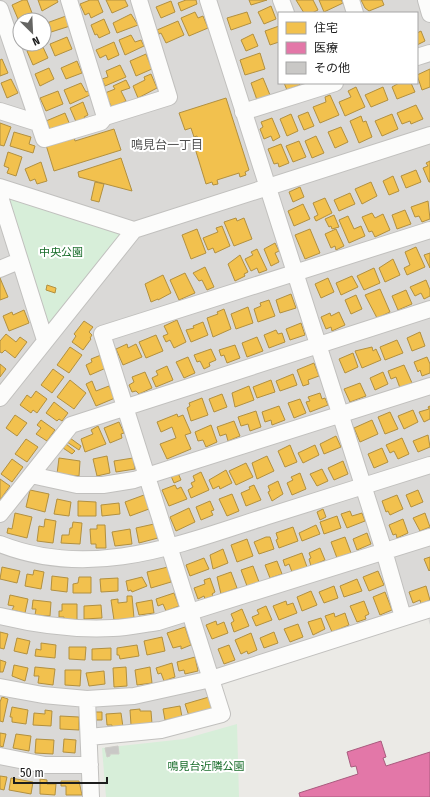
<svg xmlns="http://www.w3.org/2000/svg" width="430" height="797" viewBox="0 0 430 797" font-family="'Fira Sans Condensed','Noto Sans JP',sans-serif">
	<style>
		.residential { fill: #dad9d7; fill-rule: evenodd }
		.park { fill: #d7eed9 }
		.homes { fill: #f2c14e; stroke: #b2903f }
		.health { fill: #e377a8; stroke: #a85c7e }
		.building { fill: #c9c8c6; stroke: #ceccc8 }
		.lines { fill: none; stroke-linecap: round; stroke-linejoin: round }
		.minor-casing { stroke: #c1c0be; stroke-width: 18 }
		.minor { stroke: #fcfcfb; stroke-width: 16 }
		.labels { text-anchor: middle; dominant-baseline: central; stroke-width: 4; stroke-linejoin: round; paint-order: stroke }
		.park-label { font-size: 11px; fill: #196d2b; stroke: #fff }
		.neighbourhood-label { font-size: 12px; fill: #505050; stroke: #fff }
	</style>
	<rect width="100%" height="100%" fill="#ebeae6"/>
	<!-- residential -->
	<path class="residential" d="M0 0H430V625L428 618 219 681 230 719 170 736 93 743 96 797H0ZM279 13H417V83H279ZM20 20H44V44H20Z"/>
	<!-- park -->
	<path class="park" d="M0 187 134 230 45 340Z
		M237 724 239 797H106L102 748 184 739Z"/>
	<!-- homes -->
	<path class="homes" d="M23 0H27L32 13 18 19 12 5Z
		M38 0H57L58 2 42 11Z
		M90 0H98L103 12 91 18 89 13 85 15 80 4Z
		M106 0H125L128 6 112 13Z
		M186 0H196L197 4 181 11 178 3Z
		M249 0H267L251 5Z
		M296 0H313L318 10 312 13H304Z
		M319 0H341L343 3 324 12Z
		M361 0H382L384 5 369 11 365 8Z
		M171 1 175 12 161 18 156 7Z
		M271 6 276 19 264 24 258 12Z
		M195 12 198 18 203 16 208 28 189 36 181 18Z
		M247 12 251 23 231 30 227 18Z
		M131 14 138 25 117 33 113 23Z
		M66 16 70 26 48 33 44 24Z
		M104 19 110 33 99 38 97 34 95 35 91 25Z
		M178 21 184 35 166 43 161 33 159 34 157 30Z
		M279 26V42L270 45 265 31Z
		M421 31 425 41 417 45V33Z
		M253 34 258 46 246 51 241 40Z
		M131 35 135 42 141 40 144 46 125 55 119 40Z
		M67 37 72 49 55 56 50 44Z
		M114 42 119 55 108 60 106 55 100 58 96 50Z
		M42 45 48 58 33 65 27 51Z
		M260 53 265 69 245 75 240 60Z
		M146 54 152 69 136 76 130 61Z
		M2 59 8 73 0 76V60Z
		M77 61 82 73 66 79 61 68Z
		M120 65 126 77 105 86 102 79 108 77 106 71Z
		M49 68 54 79 40 86 35 74Z
		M430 69V87L422 90 417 75Z
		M151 74 157 88 138 98 133 86 145 80 144 77Z
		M263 78 270 95 257 100 251 83Z
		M11 79 18 93 7 98 1 83Z
		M126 80 130 88 121 91 126 101 112 108 105 93 115 89 113 86Z
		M81 83 86 92 88 91 90 95 70 104 64 90Z
		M284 83H299L300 85 287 90Z
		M399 83H411L415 92 397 99 392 87Z
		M356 87 365 107 345 116 339 102 351 97 348 91Z
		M383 87 388 100 371 107 365 95Z
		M58 91 63 104 46 111 40 98Z
		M330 95 339 115 320 123 313 107 326 102 325 97Z
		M226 98 249 170 245 172 246 175 240 177 239 173 217 180 218 184 213 185 212 182 206 184 194 145 199 144 197 136 194 137 191 128 185 130 179 113Z
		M83 102 88 115 84 117 86 120 77 124 70 108Z
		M416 105 423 119 411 124 410 121 402 124 397 113Z
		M308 112 314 126 304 130 298 116Z
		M65 113 70 125 55 131 53 128 50 129 46 121Z
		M291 114 298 131 287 136 280 119Z
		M392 114 398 129 382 136 375 121Z
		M361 116 363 122 366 121 372 137 359 143 350 121Z
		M272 118 280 137 273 141 271 136 264 139 260 129 263 127 261 122Z
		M0 123 11 127 4 146 0 145Z
		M341 127 348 142 335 148 328 132Z
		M114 129 121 150 54 171 46 145 74 137 75 141Z
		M14 132 31 137 29 144 35 146 33 153 10 146Z
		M316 136 324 153 312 158 305 141Z
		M299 141 306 157 293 162 286 146Z
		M281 144 289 163 279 167 278 163 274 164 268 149Z
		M8 152 22 157 16 176 7 173 9 168 4 166Z
		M121 158 132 191 79 177 78 172Z
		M430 161V182H429L423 168 428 166 426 163Z
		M41 162 47 181 37 184 35 179 30 181 25 169Z
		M416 170 421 182 406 188 401 176Z
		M393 176 399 191 389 195 383 181Z
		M95 182 104 184 99 202 91 200Z
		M371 182 377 196 362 204 355 189Z
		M300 187 304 197 293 202 289 192Z
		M350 193 355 204 339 211 334 200Z
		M325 198 332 213 316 221 314 217 318 215 313 203Z
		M428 201 430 219 422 222 419 216 415 217 411 207Z
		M303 204 310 219 294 226 288 211Z
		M405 210 411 224 397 229 392 215Z
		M372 213 375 218 383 214 390 230 375 237 372 231 369 232 362 217Z
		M334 215 339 227 332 229 331 226 329 227 325 219Z
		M348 216 354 229 361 226 365 236 349 243 339 220Z
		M236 218 237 221 244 218 252 239 234 246 224 222Z
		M222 226 230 246 215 253 213 248 208 250 203 238 218 232 216 228Z
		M197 229 206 253 191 259 182 235Z
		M310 229 320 253 305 259 295 235Z
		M336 229 344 246 336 250 335 246 331 248 325 234Z
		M275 243 279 251 275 253 279 262 271 266 264 249Z
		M416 247 425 267 407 275 404 268 410 265 405 252Z
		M257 249 267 270 259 273 257 268 251 271 245 259 253 255 251 252Z
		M430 253V268L424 255Z
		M240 255 248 272 244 274 245 276 235 281 228 264Z
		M393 259 400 275 385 282 379 268Z
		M205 267 214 287 207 290 202 280 199 281 193 273Z
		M374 268 380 283 364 290 357 276Z
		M185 273 195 293 179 300 170 280Z
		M163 275 171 293 158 300V299L151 302 145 284Z
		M352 276 358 287 341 295 336 283Z
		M0 278 8 297 0 300Z
		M328 278 334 292 321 298 315 284Z
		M426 280 430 290V296L424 299 421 293 415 296 410 287Z
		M47 285 56 288 55 293 46 290Z
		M380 289 390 312 377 318 365 295Z
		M406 290 412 304 398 310 392 296Z
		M291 294 296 308 280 313 276 300Z
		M356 295 362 309 351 314 345 300Z
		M269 300 275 316 258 322 254 309 261 306 260 303Z
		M248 307 253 323 236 329 231 314Z
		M224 309 231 329 213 337 207 318 218 314 217 312Z
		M24 310 29 323 9 331 3 316 12 312 13 315Z
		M339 312 345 325 332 331 331 327 326 329 321 317 330 313 331 316Z
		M177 320 186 342 174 348 170 340 166 342 163 336 168 334 164 326Z
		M84 321 93 327 89 332 92 335 90 338 91 339 83 350 72 342 76 336 74 334Z
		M203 322 208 335 191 342 186 330 194 328 193 326Z
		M301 323 305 335 290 340 286 329Z
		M276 330 278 334 282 333 285 342 269 348 264 335Z
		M420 332 425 346 412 351 407 338Z
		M6 334 16 342 20 337 27 342 15 358 5 350 2 353 0 352V341Z
		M156 335 163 351 146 358 139 342Z
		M257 337 263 351 247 357 242 343Z
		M397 340 403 353 385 360 380 347Z
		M127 344 128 348 136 344 142 357 123 365 116 349Z
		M235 345 240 358 227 363 224 355 221 356 219 350Z
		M70 347 82 355 69 373 57 365Z
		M372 347 373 351 376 349 381 360 362 368 355 351Z
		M211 349 216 360 209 363 210 366 204 369 200 361 197 362 194 355Z
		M353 353 358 367 345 373 339 359Z
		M101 355 106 368 90 375 86 365 92 362 91 359Z
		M188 357 195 373 184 378 176 362Z
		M427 357 430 364V373L422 376 420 370 418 372 414 362Z
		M314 363 319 376 308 380 309 384 303 386 297 370Z
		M0 364 6 369 0 377Z
		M404 365 412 383 400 388 396 377 391 379 388 371Z
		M167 366 173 380 156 387 152 378 158 375 156 371Z
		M53 369 64 377 52 393 41 385Z
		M145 372 152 388 139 394 136 391 132 392 129 385 134 382 132 377Z
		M383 372 388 384 375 390 370 378Z
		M293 374 297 385 280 391 276 381Z
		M70 380 86 393 74 409 57 397Z
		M271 380 275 392 257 398 253 387Z
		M92 381 96 391 109 386 115 398 96 406 86 384Z
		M360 383 366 396 350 402 344 389Z
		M249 386 254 400 235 407 232 393Z
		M36 391 47 399 37 413 33 410 31 413 20 405 27 395 31 398Z
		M320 393 322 399 325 398 328 405 310 412 306 402 310 401 308 397Z
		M222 394 227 407 214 412 209 399Z
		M202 398 208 415 191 421 187 408 190 406 189 403Z
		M300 399 306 413 294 418 288 403Z
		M54 402 68 413 62 421 59 419 57 421 46 413Z
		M279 406 285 420 272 425 271 420 265 422 262 412Z
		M430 406V419L424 422 419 412 429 409 428 407Z
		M413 410 418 422 404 429 398 416Z
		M256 411 261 427 250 431 248 424 241 426 238 417Z
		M390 412 398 429 385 434 378 417Z
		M177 414 178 417 183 415 191 433 185 435 191 449 167 459 160 444 176 438 172 427 161 432 157 422Z
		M15 415 27 423 17 436 6 428Z
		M41 420 55 430 47 441 36 434 41 428 37 425Z
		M372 420 378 434 360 442 354 428Z
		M234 421 240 436 228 441 226 434 220 436 217 427Z
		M119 422 124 433 121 434 122 438 110 443 104 428Z
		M211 425 217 442 206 447 203 440 198 441 195 432Z
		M98 426 106 444 85 452 81 439 93 434 91 430Z
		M428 435 430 447 418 452 413 441Z
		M336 436 341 447 324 454 320 444Z
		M70 438 81 446 79 450 67 442Z
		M402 438 409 454 398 459 394 451 390 453 386 445Z
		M26 439 38 447 27 462 15 454Z
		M66 444 75 451 72 454 63 448Z
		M290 445 297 462 285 467 278 451Z
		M315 445 319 455 303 463 298 453Z
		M382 448 388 462 374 468 368 454Z
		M107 456 110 473 97 476 93 459Z
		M267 456 274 471 257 479 252 463Z
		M59 458 80 461 79 476 57 474Z
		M133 458 135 469 116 472 114 461Z
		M12 459 23 467 12 482 1 474Z
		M343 461 348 474 334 480 328 468Z
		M246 463 253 477 236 485 229 471Z
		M322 469 328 481 317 486 310 474Z
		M226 470 232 483 220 489 219 486 213 489 209 480Z
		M201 472 209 490 191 498 188 490 193 487 191 483 195 481 193 476Z
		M178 473 181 480 174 483 171 476Z
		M300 473 306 489 292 495 287 483 293 480 291 477Z
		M0 479 10 486 0 500Z
		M278 481 283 494 272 501 268 492 270 491 268 486Z
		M175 485 177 489 181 487 187 499 169 506 162 490Z
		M254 485 261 500 246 506 241 493 250 489 249 487Z
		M30 490 49 494 45 512 26 507Z
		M418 490 423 502 411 507 406 495Z
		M232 494 239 511 227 516 219 499Z
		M144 495 149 509 130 516 125 502Z
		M397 495 403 509 390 515 388 511 386 512 382 501Z
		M57 499 71 502 69 516 54 514Z
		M78 501 96 502V516H78Z
		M210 501 214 510 211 511 213 515 201 520 196 507Z
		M119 503 120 514 102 516 101 505Z
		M189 508 195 522 176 531 170 517Z
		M323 509 326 517 320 520 317 512Z
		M350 511 352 516 362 513 365 521 347 528 341 514Z
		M15 513 32 517 27 538 7 533 8 528 12 529Z
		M425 513 430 527 420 531 413 518Z
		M337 516 341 528 324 534 320 522Z
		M45 519 56 521 53 543 37 541 39 526 44 527Z
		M403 519 408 533 397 538 396 534 393 535 389 525Z
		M73 522 82 523 80 544 61 543 62 535H69L70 528H72Z
		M154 524 158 538 139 543 136 528Z
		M97 525H105L106 548H96V544H91L90 529H97Z
		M316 525 320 534 302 541 299 533Z
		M293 527 298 541 279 548 276 540 278 539 276 533Z
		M130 529 132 544 115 546 112 532Z
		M367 533 371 544 357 550 353 539Z
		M266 537H270L274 549 259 554 254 542Z
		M345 537 351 553 337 558 331 542Z
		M247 539 253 556 237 562 231 545Z
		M320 548 325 560 311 566 309 559 311 558 309 553Z
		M223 549 228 563 213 569 210 555Z
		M302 553 307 567 292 572 289 564 285 566 283 560Z
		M430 557V570L429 571 424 559Z
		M204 558 209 569 190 576 186 565Z
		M277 561 282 574 270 578 265 565Z
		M253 566 259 582 247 586 241 570Z
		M2 567 20 571 17 583 0 579Z
		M168 567 171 582 151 588 147 572Z
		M34 570 44 572 41 589 25 586 27 574 33 575Z
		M378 571 384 585 369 591 363 577Z
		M231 572 237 588 221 594 217 577Z
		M52 576 68 578 67 592 51 590Z
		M79 577H91V593H73V584L78 583Z
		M142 577 147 586 132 592 131 590 128 591 126 581Z
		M118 578V591L101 592 100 579Z
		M210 578 215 592 212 594 213 596 205 599 204 596 198 599 194 588 205 584 204 580Z
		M357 579 362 591 344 597 340 586Z
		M334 586 338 598 324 603 319 592Z
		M426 586 430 600 421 604 420 600 413 603 409 592Z
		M311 591 317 605 302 611 297 597Z
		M385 592 392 610 380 615 373 597Z
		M174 593 179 606 166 611 163 604 158 606 156 599Z
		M10 595 28 599 25 613 12 610 14 606 8 605Z
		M127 596H132L134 618 114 620 111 600 118 599V603L127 602Z
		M33 600 51 602 50 616 35 615 36 609H32Z
		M152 600 154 613 139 615 136 603Z
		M286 601 287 605 293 603 297 613 279 620 273 606Z
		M364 601 369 614 365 616 366 619 357 622 350 606Z
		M62 604H77V620L64 619V617H59V611H62Z
		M101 605 102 618 84 619V606Z
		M266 606 272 620 256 626 252 617 259 614 257 610Z
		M242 609 249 626 234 632 231 623 234 621 231 614Z
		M334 613 335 617 345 613 349 625 332 632 325 616Z
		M321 618 325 629 313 635 308 622Z
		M216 621 217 625 224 622 228 633 212 639 206 625Z
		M298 624 303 637 290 642 284 629Z
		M185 627 191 645 181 649V646L173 648 167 633Z
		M0 632 8 634 4 649 0 648Z
		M274 632 278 643 264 648 260 638Z
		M251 633 257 650 248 654 247 651 241 654 235 640Z
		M162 637 165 651 147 655 144 641Z
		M17 638 30 641 27 654 14 651Z
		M41 643 56 645 55 658 35 656 36 649 41 650Z
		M137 645 139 656 120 659 119 655H117V648Z
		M229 645 235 660 224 664 218 649Z
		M69 647H86L85 660 69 659Z
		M111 648V660H92V649Z
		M195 657 198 671 185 674 184 670 179 671 177 662Z
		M0 660 6 662 3 672H0Z
		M172 663 175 677 164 681 161 673 158 674 156 668Z
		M14 665 28 668 25 681 12 676Z
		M35 667 55 669 53 685 38 683 39 676H34Z
		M126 667 127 686 114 687 113 668Z
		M150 667 152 683 137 685 135 670Z
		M65 670H81L80 686 65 685Z
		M104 671 105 684 89 686 86 673Z
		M2 697 8 699 3 722 0 721V702Z
		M209 697 212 709 189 716 185 704Z
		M180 706 182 717 165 720 163 709Z
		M12 707 28 710 26 724 12 722V717H10Z
		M140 709V711H151L152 724 131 725 130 710Z
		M45 710 52 711 51 726 33 725 34 713 45 714Z
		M95 712H102V720H95Z
		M121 713 123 727 112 728V725H107L106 714Z
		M60 716 79 717V730L60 729Z
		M0 733 6 734 3 747 0 746Z
		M16 734 31 736 29 751 13 748Z
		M36 739 54 740 53 754 35 753Z
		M64 739 76 740 75 753 63 752Z
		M0 776 7 777 4 790 0 789Z
		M11 778 33 782 31 794 9 790Z
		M40 779 47 780V784H56L55 795 40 794Z
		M61 781H79L82 795H66V786H61Z"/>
	<!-- health -->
	<path class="health" d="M381 741 386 757 383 758 386 766 430 752V797H300L299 793 358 774 356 766 351 767 347 752Z"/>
	<!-- building -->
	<path class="building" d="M118 746 119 754H110V756L107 757 105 748Z"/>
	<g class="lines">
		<defs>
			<path id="minor" d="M69 0 105 117 169 97 139 0
				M208 0 384 551 403 617
				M281 0 286 13
				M351 0 355 13
				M426 0 430 14
				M0 9 44 139 101 122 105 117
				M417 57 430 53
				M0 111 38 123
				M243 112 335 83
				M0 187 134 230
				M0 197 45 340
				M0 269 19 261
				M0 398 134 230 430 135
				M31 475 77 485H103L134 480 430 386
				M0 514 71 425 430 309
				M0 544C91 580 178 545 265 517 320 500 375 482 430 465
				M0 616C37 625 74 630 113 628 128 628 143 624 158 622L430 537
				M0 687 43 695 87 699 134 696 211 679 430 609
				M87 699 91 797
				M89 737 161 730 222 714 102 334 430 230
				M0 756 45 765H90"/>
		</defs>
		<!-- minor casing -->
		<use href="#minor" class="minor-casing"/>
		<!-- minor -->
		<use href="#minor" class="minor"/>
	</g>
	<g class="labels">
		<!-- park labels -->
		<g class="park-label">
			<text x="61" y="252">中央公園</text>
			<text x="206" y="766">鳴見台近隣公園</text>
		</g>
		<!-- neighbourhood labels -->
		<g class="neighbourhood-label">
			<text x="167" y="145">鳴見台一丁目</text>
		</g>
	</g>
	<!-- legend -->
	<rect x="278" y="12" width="140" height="72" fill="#ffffff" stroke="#a5a5a5"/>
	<rect x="286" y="22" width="20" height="12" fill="#f2c14e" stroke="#a5a5a5"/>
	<text x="314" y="32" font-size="12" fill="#1d1d1d">住宅</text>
	<rect x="286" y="42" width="20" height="12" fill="#e377a8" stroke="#a5a5a5"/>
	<text x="314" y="52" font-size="12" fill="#1d1d1d">医療</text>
	<rect x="286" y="62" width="20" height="12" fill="#c9c8c6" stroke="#a5a5a5"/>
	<text x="314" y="72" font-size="12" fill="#1d1d1d">その他</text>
	<!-- north arrow -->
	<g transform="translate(32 32) rotate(156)"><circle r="19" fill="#ffffff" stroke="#a5a5a5"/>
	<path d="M0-3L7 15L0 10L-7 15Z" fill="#656563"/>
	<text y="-6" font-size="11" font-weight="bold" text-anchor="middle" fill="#1d1d1d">N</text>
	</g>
	<!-- scale -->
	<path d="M14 777v6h93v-6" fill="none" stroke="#1d1d1d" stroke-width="2"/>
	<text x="20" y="777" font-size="12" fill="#1d1d1d" stroke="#ffffff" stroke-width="3" paint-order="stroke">50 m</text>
</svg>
